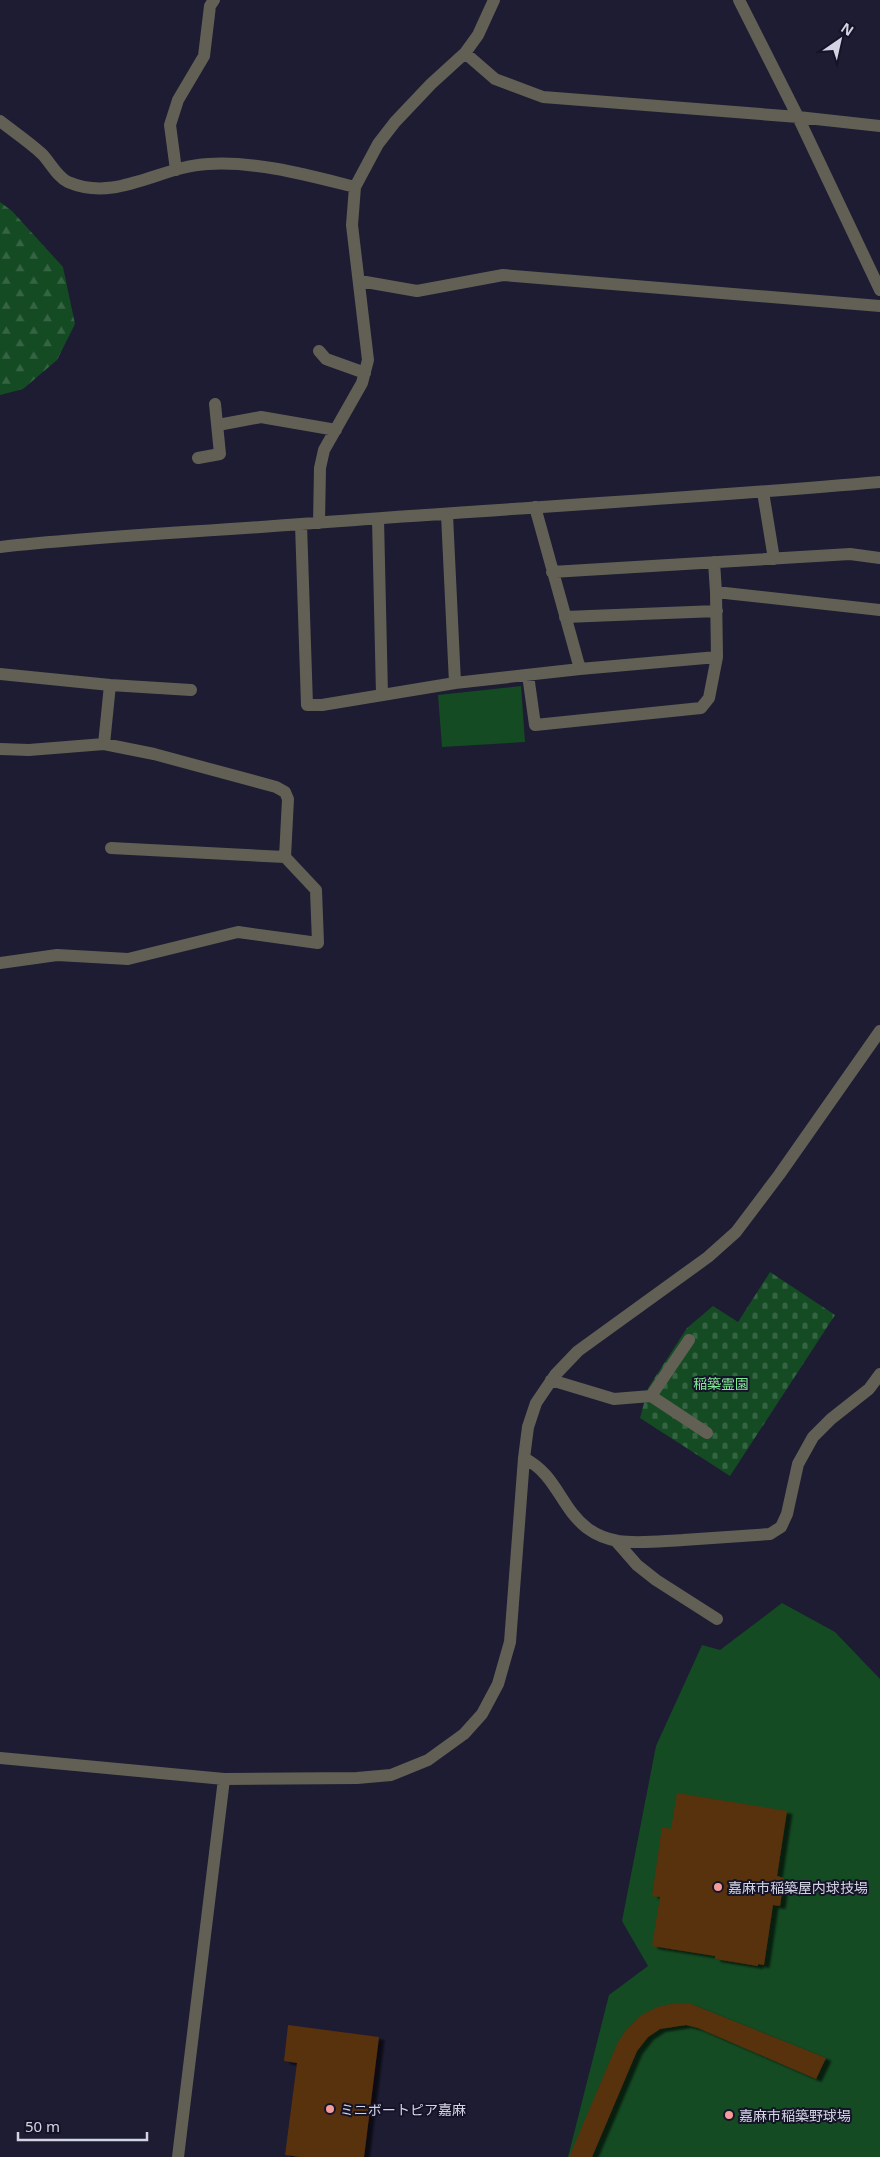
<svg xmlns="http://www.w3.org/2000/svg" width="880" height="2157" viewBox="0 0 880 2157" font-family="'Noto Sans','Noto Sans JP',sans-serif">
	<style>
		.forest { fill: url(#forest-firs) }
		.cemetery { fill: url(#cemetery-stones) }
		.park { fill: #144b23 }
		.building { fill: #58300c; filter: url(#shadow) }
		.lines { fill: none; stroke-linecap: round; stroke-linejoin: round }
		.minor { stroke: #626054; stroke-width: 12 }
		.poi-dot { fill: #f59b9b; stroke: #141328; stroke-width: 2 }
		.labels { text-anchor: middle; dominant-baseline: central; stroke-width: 4; stroke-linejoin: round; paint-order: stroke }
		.park-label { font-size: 14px; fill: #80eb95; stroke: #141328 }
		.poi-label { font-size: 14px; fill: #d3d4e3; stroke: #141328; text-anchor: start }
	</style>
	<defs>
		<pattern id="forest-firs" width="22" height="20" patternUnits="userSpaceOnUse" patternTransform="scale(1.25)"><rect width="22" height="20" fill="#144b23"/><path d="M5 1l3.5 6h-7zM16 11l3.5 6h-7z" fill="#356443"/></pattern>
		<pattern id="cemetery-stones" width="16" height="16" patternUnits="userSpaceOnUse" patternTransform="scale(1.25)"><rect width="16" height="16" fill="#144b23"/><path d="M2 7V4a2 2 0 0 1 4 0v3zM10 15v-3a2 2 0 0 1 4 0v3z" fill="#356443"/></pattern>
		<filter id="shadow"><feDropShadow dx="5.5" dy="3" stdDeviation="1" flood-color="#0009"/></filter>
	</defs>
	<rect width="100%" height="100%" fill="#1d1c33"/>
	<!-- forest -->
	<path class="forest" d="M0 202 12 211 63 267 75 324 57 360 23 389 0 395Z"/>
	<!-- cemetery -->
	<path class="cemetery" d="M770 1272 835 1315 730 1476 640 1418 648 1388 687 1328 713 1306 738 1322Z"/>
	<!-- park -->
	<path class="park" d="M521 686 525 742 442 747 438 695Z
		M782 1603 835 1632 880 1679V2157H568L609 1995 648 1966 622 1921 656 1746 702 1645 720 1650Z"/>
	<!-- building -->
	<path class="building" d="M677 1793 787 1811 777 1876 784 1878 780 1906 773 1905 764 1965 758 1964V1966L715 1959V1956L652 1946 660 1897 652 1896 662 1827 671 1829Z
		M676 2003 691 2004 826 2058 816 2079 698 2028 686 2025 660 2029 648 2037 637 2051 592 2157H569L618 2042 626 2030 640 2016 657 2007Z
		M288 2025 379 2037 364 2157H300L285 2155 297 2063 284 2061Z"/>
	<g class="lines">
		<!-- minor -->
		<path class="minor" d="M739 0 798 117 880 290
			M465 53 495 79 543 97 798 117 880 126
			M0 121C14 132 29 142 42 154 50 162 57 177 68 182 117 203 160 166 208 164 257 161 307 175 355 187
			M176 170 170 125 178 100 204 56 210 6 214 0
			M360 281 417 291 503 275 880 306
			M319 351 326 359 365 373
			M218 425 261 417 336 430
			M198 458 220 454 215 404
			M763 492 774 559
			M535 507 580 669
			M447 515 455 683
			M378 519 382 695
			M319 523 320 468 324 450 362 383 368 360 352 225 355 187 378 144 395 122 431 84 465 53 478 35 494 0
			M301 524 307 705H322L455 683 580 669 717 657 716 592 880 610
			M0 547C100 536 200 532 301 524 494 509 687 499 880 482
			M714 562 716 592
			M552 572 850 554 880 558
			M565 617 717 611
			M0 674 110 685 191 690
			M528 675 535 725 701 708 709 698 717 657
			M104 744 110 685
			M0 749 29 750 104 744 154 754 276 787 285 792 288 799 285 857 316 890 318 943 238 932 128 959 57 955 0 963
			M111 848 285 857
			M551 1380 614 1399 651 1396 689 1340
			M651 1396 707 1433
			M524 1458C557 1475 560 1507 587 1528 595 1534 607 1539 618 1541 639 1544 661 1541 683 1540 712 1538 741 1536 770 1534L781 1527 787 1514 798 1464 813 1437 831 1419 869 1389 880 1374
			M616 1541 637 1565 656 1580 717 1619
			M0 1758 224 1779 357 1778 391 1775 428 1760 464 1734 482 1714 498 1684 510 1642 524 1458 528 1427 536 1403 555 1375 578 1351 708 1257 736 1232 779 1175 880 1031
			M178 2157 224 1779"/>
	</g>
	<!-- markers -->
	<g class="poi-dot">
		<circle cx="718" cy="1887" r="5"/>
		<circle cx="330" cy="2109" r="5"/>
		<circle cx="729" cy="2115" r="5"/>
	</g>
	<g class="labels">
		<!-- park labels -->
		<g class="park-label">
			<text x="721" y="1383">稲築霊園</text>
		</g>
		<!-- poi labels -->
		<g class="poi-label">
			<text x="728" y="1887">嘉麻市稲築屋内球技場</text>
			<text x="340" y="2109">ミニボートピア嘉麻</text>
			<text x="739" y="2115">嘉麻市稲築野球場</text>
		</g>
	</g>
	<!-- north arrow -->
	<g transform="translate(840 40) rotate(34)" stroke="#141328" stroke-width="4" paint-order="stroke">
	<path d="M0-4L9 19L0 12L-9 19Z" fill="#d3d4e3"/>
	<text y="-8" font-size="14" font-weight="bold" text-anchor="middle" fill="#d3d4e3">N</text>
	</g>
	<!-- scale -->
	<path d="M18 2132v8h129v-8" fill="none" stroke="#d3d4e3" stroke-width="2.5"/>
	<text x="25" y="2132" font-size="15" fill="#d3d4e3" stroke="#141328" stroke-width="4" paint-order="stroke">50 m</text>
</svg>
